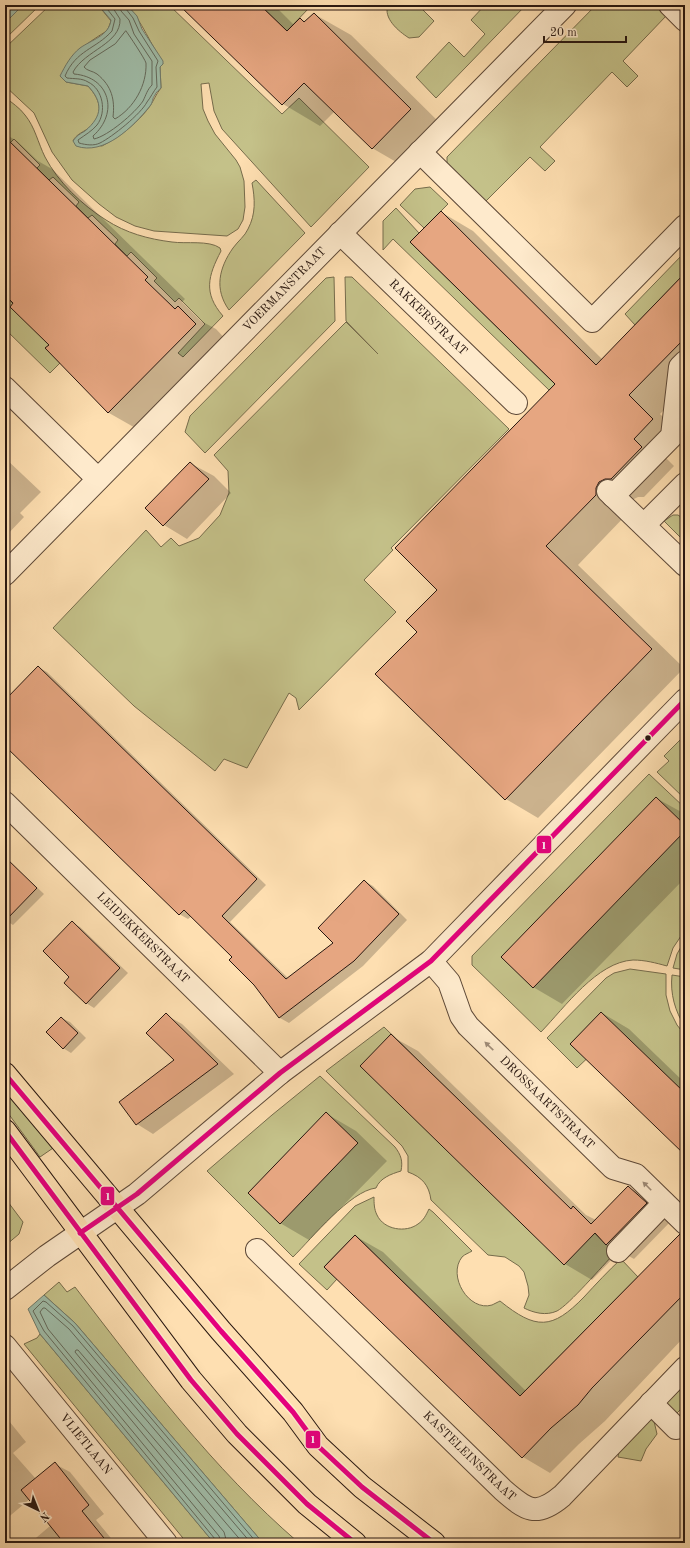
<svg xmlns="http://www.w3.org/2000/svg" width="690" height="1548" viewBox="0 0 690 1548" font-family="'Old Standard TT',serif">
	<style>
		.green { fill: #c4c189; stroke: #766c4c }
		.water { fill: #a0bda9; stroke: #707b6c }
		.shadow { fill: #0003 }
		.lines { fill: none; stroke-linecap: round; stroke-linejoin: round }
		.shore { stroke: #646a5c; stroke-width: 1 }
		.building { fill: #e6a681; stroke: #281710 }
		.minor-casing { stroke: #5e4938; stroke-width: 24 }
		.major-casing { stroke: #281710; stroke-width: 24 }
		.minor { stroke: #feeacc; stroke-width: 22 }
		.major { stroke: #fedfb1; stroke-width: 22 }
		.bus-1-casing { stroke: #feeacc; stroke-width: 8 }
		.bus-1 { stroke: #e5007d; stroke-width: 5 }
		.oneway { fill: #9e8b77 }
		.bus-dot { fill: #281710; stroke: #feeacc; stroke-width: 1.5 }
		.labels { text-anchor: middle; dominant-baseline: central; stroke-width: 3; stroke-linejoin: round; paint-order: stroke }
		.street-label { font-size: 12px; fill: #281710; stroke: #feeacc }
		.line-badge { stroke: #feeacc; stroke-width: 1.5 }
		.badge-label { font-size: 11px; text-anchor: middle; font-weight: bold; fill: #fff }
	</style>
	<rect width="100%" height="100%" fill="#fedfb1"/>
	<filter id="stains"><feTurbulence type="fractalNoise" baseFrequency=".005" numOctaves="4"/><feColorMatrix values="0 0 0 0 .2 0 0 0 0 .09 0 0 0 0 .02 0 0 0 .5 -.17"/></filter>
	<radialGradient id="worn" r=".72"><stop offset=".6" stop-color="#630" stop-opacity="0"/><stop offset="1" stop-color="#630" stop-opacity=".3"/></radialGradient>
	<!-- green -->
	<path class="green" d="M23 5H40L5 39V23Z
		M50 5H98L111 21 108 29 105 32C86 44 69 55 61 76L66 82 88 86C100 99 105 113 90 127 84 132 76 134 73 141L102 146C119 137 138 123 150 106 154 100 156 94 161 88L160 67 163 64C152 46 141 20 127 5H169L282 114 299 98 369 167 311 227 222 129 214 111 209 83 201 84 203 109 208 121 215 134 236 160 240 167 244 181 245 207 243 220 238 229 227 236 154 231 135 226 116 217 99 204 72 180 52 152 34 113 5 86V48Z
		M260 5H302L309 8 287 31Z
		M388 5H422L420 7 434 21 419 37 409 38C398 31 383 18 388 5Z
		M485 5H526L436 98 416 77 449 42 464 57 485 34 471 20Z
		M596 5H656L667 15 623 61 638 76 627 87 612 72 540 147 555 161 545 171 530 157 485 202 447 165V157Z
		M5 97C12 103 20 108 25 115 35 127 38 143 45 157 58 182 82 205 106 220 126 233 148 239 172 242 186 244 209 240 220 248L221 251C208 276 203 293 223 316L183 357 178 353 205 324 179 298 175 302 154 281 157 278 131 252 127 256 115 244 118 240 92 215 88 218 76 206 79 202 53 177 49 180 37 168 40 165 14 139 10 143 5 137Z
		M256 180 305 233 229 310C214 289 219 268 233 248 238 241 245 236 248 229 256 214 255 199 252 183Z
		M430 187 448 204 424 228 400 205 415 189Z
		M396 208 419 233 410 242 555 384 549 390 393 239 383 250V221Z
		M685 252V273L635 325 625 314Z
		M334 277 335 321 205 453 185 432 190 416 326 278Z
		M345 277H352L509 429 391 548 393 550 364 580 396 612 299 710 296 698 289 693 247 768 224 759 215 771 134 706 53 628 146 530 161 547 171 538 179 546 199 538 220 515 229 493 228 471 214 455 346 322 378 354 346 321Z
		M5 295 49 345 45 348 60 363 50 373 5 329Z
		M673 515H678L685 520V542L664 521Z
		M685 735V799L657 772 669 761 664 756Z
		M649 774 685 808V930L673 948 667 966C656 963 645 960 633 960 597 962 565 1007 541 1032L472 965V956Z
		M685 940V970L673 968 677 954Z
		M630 969 666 974V995L670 1011 677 1025 685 1035V1096L617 1030 577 1068 547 1038 606 978 614 973Z
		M672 975 685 977V1027C675 1011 670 994 672 975Z
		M384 1027 615 1253C603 1265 569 1305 557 1311 546 1316 534 1313 524 1308L529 1295 528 1286 524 1272 519 1266 505 1257 488 1255 431 1200C429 1185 422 1177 408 1172V1156L402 1146 326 1071Z
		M320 1076 395 1147C401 1155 403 1161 401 1171 391 1174 380 1178 376 1188 350 1191 312 1238 293 1257L207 1171 272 1115Z
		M5 1085 56 1146 40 1157 5 1109Z
		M374 1197C374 1203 374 1209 377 1215 384 1230 406 1233 418 1224 424 1220 426 1215 429 1209L433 1212 472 1251C469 1253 465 1254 462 1257 447 1276 469 1312 492 1305 494 1304 498 1302 500 1301 536 1330 552 1330 584 1297 596 1284 608 1271 621 1259L638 1277 520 1396 355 1235 324 1267 337 1279 327 1290 299 1264 355 1206Z
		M5 1198 23 1222 19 1234 6 1245 7 1237 5 1239Z
		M59 1282 67 1292 75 1287C145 1378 212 1468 299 1543H263L75 1323 44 1295Z
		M40 1334 214 1543H187L24 1344 37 1338Z
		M685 1384V1405L675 1415 665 1405Z
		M653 1417 657 1434 646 1449 641 1461 618 1457 619 1452Z"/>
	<!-- water -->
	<path class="water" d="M5 5H23L5 23Z
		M98 5H127L137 16 142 29 163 61V64L160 67 161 88C159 90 156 92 155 95 152 98 153 103 150 106 133 127 104 156 76 146L73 141C76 136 80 134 85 131 103 116 103 102 88 86L66 82 60 76C65 66 71 55 80 48 91 40 109 36 111 20Z
		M44 1295 75 1323 263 1543H214L40 1334 28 1309Z"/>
	<!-- shadow -->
	<path class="shadow" d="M180 5H274L294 25 301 19 306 22 314 14 351 35 448 131 410 170 372 148 335 111 320 126 283 104Z
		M5 134 17 141 38 161 52 169 185 299 182 302 201 321 216 329 232 346 146 434 109 413 46 348 50 345 5 294Z
		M441 212 473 231 603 360 685 275V389L660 414 685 439 666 458 674 466 644 497H638L632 500 628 513 578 565 684 668 538 818 506 799 377 674 418 632 438 590 557 384Z
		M5 458 41 492 20 513 24 517 5 537Z
		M190 463 214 476 231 493 187 539 164 525 146 508Z
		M38 667 47 672 266 885 230 922 288 978 335 943 364 881 373 886 407 920 363 966 289 1023 280 1018 233 957 192 916 188 919 179 914 5 745V691L10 696Z
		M656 798 685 814V878L562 1004 533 987Z
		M5 857 44 894 13 925 5 920Z
		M72 923 80 927 128 973 94 1008 86 1003 71 977Z
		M602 1013 629 1029 685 1083V1153Z
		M166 1015 182 1024 234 1074 153 1134 137 1124 175 1060Z
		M61 1018 70 1022 86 1038 71 1053 63 1048Z
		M391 1036 418 1051 586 1215 596 1220 628 1187 655 1202 673 1219 634 1259 620 1251 592 1280 565 1264 361 1066Z
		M327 1114 356 1131 387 1161 309 1240 280 1223Z
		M355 1236 383 1252 526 1391 685 1244V1336L605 1421 579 1444 550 1473 523 1457Z
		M5 1416 26 1442 13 1453 36 1479 55 1464 70 1472 104 1514 96 1520 115 1543H30L50 1526 30 1499 5 1520Z"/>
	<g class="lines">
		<!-- shore -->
		<path class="shore" d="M104 5 115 19 112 31C96 49 76 50 65 76L67 78C74 79 82 78 88 82 103 89 107 112 97 125 92 131 85 135 78 140L79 143C86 145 94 146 100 143 112 137 141 114 147 102 151 97 153 92 157 87L156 67 158 61 139 31 133 18 126 9 125 5
			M111 5 120 19C121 44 85 50 73 72L74 74C110 77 119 113 93 136L94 139C108 136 135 113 143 101 146 95 147 90 152 85V61L134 34 129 20 121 11 120 5
			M126 31C129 35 145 59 146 63 147 85 134 108 115 119L113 117C115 100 112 86 97 74 93 71 87 71 84 67L90 60 115 44Z
			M216 1543 215 1539 44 1331 33 1311 43 1301 46 1302 73 1326 257 1543
			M221 1543 219 1536 48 1329 40 1312 43 1308H45L69 1329 251 1543
			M227 1543 224 1532 75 1352 76 1350H78L243 1543"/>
	</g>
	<!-- building -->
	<path class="building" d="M179 5H260L287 31 300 18 304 22 314 13 411 109 372 149 304 83 282 105Z
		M5 137 148 277 145 280 175 309 178 306 196 324 108 413 45 348 49 345 10 307 13 303 5 295Z
		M441 211 596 365 685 273V338L629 395 653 419 634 439 642 447 611 479H605L599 482 596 488V495L546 546 652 649 505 800 375 674 417 632 406 621 437 590 395 548 555 384 410 242Z
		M190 462 209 479 163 526 145 508Z
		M38 666 257 879 222 916 286 979 333 943 318 928 364 880 399 914 354 961 279 1018 254 985 229 960 232 957 184 910 179 915 5 746V700Z
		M656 797 685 825V831L533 988 501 957Z
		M5 857 37 888 5 921Z
		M72 921 120 968 86 1004 64 983 69 977 43 951Z
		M601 1012 685 1093V1155L570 1044Z
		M166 1013 218 1064 136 1125 119 1102 174 1060 146 1033Z
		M61 1017 78 1033 63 1049 46 1032Z
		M391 1034 571 1209 573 1206 591 1224 628 1186 647 1203 606 1245 595 1233 564 1265 360 1066Z
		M326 1112 358 1143 280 1224 248 1193Z
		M680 1234 685 1235V1293L592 1388 578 1405 551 1428 522 1458 324 1267 355 1235 520 1396Z
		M55 1462 89 1505 82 1511 108 1543H64L21 1490Z"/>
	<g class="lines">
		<defs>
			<g id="minor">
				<path d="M670 5 685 20"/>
				<path d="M420 152 592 321 685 226"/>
				<path id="s1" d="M340 233 516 403"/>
				<path d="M5 388 98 479"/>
				<path d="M608 491 685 565"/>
				<path d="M613 496 672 436 680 367 685 362"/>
				<path d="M644 525 685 484"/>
				<path id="s2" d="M5 574 565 5"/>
				<path id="s3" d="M5 803 280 1073"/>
				<path id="s4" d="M431 961 449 982 461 1016 468 1026 613 1168 636 1175 685 1223"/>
				<path id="s5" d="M257 1250 503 1490C526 1510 536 1518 562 1496L685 1368"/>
				<path d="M618 1251 664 1203"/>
				<path d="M5 1289 47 1256 137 1194 280 1073 431 961 685 700"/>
				<path id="s6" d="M5 1346 166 1543"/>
				<path d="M651 1403 676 1428"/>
			</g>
			<path id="major" d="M5 1074 221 1331 293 1412 318 1446 362 1487 434 1543
				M5 1131 191 1380 237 1434 307 1504 355 1543"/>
		</defs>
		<!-- minor casing -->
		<use href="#minor" class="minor-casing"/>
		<!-- major casing -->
		<use href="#major" class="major-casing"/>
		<!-- minor -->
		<use href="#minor" class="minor"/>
		<!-- major -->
		<use href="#major" class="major"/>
		<defs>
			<path id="bus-1" d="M5 1074 221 1331 293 1412 318 1446 362 1487 434 1543
				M5 1131 191 1380 237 1434 307 1504 355 1543
				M80 1233 137 1194 280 1073 431 961 685 700"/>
		</defs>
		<!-- bus-1 casing -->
		<use href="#bus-1" class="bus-1-casing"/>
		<!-- bus-1 -->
		<use href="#bus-1" class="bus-1"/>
	</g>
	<!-- one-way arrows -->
	<defs><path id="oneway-solid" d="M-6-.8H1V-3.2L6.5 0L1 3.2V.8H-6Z"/></defs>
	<g class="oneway">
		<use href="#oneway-solid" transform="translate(489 1046) rotate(-136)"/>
		<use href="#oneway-solid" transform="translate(647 1186) rotate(-135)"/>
	</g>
	<!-- markers -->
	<circle class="bus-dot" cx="648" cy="738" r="3.5"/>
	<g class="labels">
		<!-- street labels -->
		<g class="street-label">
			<text stroke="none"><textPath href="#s2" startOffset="399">VOERMANSTRAAT</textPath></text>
			<text stroke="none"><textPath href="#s1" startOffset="122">RAKKERSTRAAT</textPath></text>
			<text stroke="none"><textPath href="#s3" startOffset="193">LEIDEKKERSTRAAT</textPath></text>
			<text stroke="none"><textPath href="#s4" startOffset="186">DROSSAARTSTRAAT</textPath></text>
			<text stroke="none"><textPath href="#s6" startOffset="127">VLIETLAAN</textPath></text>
			<text stroke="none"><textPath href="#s5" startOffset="296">KASTELEINSTRAAT</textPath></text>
		</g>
	</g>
	<g class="line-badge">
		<rect x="536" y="835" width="16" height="19" rx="4" fill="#e5007d"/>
		<rect x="100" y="1186" width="15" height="20" rx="4" fill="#e5007d"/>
		<rect x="305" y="1430" width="16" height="19" rx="4" fill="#e5007d"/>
	</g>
	<g class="badge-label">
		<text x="544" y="849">1</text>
		<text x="108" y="1200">1</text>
		<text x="313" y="1443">1</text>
	</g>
	<!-- margin -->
	<rect width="690" height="1548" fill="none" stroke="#fedfb1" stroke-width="20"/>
	<rect x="6" y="6" width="678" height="1536" fill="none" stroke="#281710" stroke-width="2"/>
	<rect x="10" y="10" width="670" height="1528" fill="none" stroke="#281710"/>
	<!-- north arrow -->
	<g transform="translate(38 1510) rotate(137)" stroke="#feeacc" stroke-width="3" paint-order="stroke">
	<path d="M0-3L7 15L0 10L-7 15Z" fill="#281710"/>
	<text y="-6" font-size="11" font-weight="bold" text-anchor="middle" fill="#281710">N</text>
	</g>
	<!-- scale -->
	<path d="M544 36v6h82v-6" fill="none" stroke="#281710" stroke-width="2"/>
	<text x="550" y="36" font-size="12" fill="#281710" stroke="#feeacc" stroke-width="3" paint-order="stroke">20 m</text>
	<rect width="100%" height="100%" filter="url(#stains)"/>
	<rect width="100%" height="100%" fill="url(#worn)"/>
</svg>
